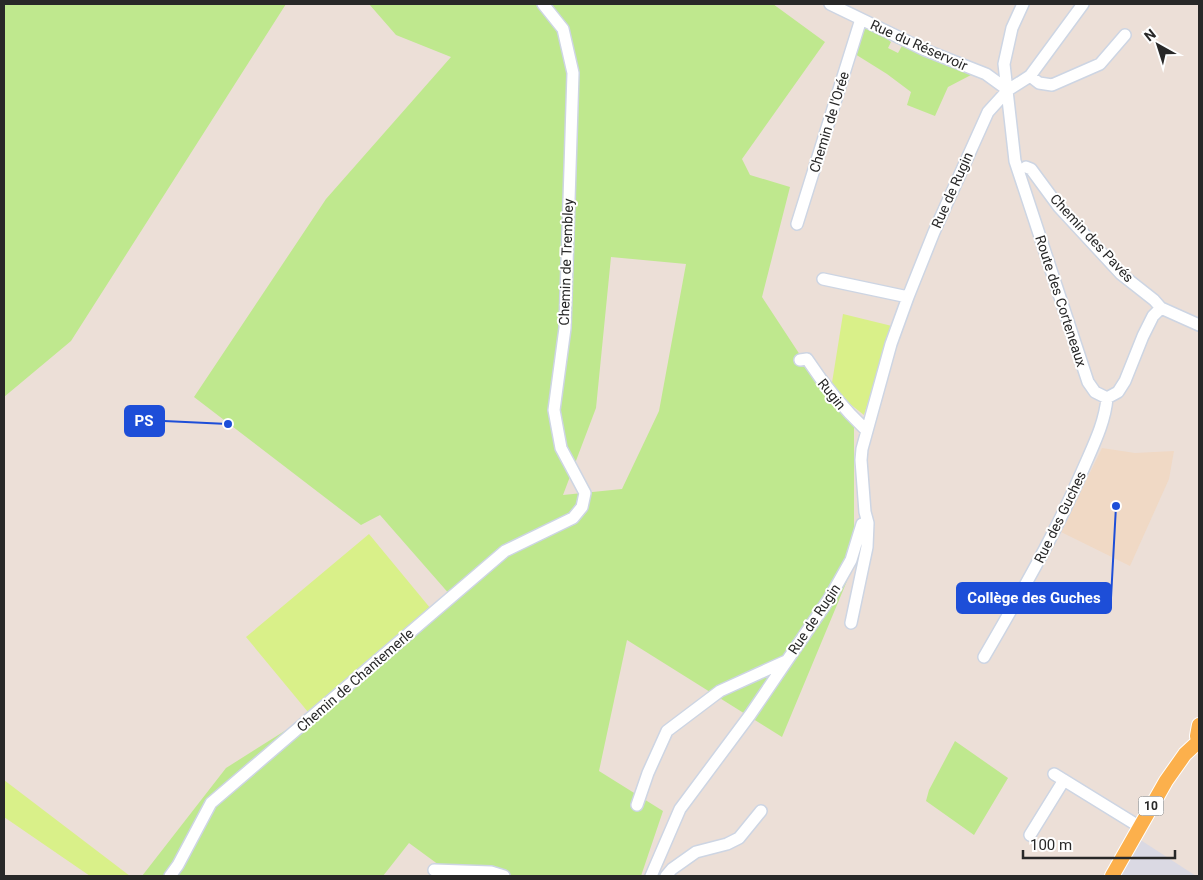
<svg xmlns="http://www.w3.org/2000/svg" width="1203" height="880" viewBox="0 0 1203 880" font-family="Roboto,sans-serif">
	<style>
		.industrial { fill: #dad9e3 }
		.education { fill: #f0d9c5 }
		.green { fill: #bfe88e; fill-rule: evenodd }
		.pitch { fill: #d9f089 }
		.lines { fill: none; stroke-linecap: round; stroke-linejoin: round }
		.minor-casing { stroke: #cdd5e3; stroke-width: 14 }
		.major-casing { stroke: #fff; stroke-width: 16 }
		.minor { stroke: #fff; stroke-width: 11 }
		.major { stroke: #fcb04c; stroke-width: 14 }
		.labels { text-anchor: middle; dominant-baseline: central; stroke-width: 4; stroke-linejoin: round; paint-order: stroke }
		.shield { fill: #fff; stroke: #686868; stroke-width: 1 }
		.shield-label { font-size: 12px; font-weight: bold; fill: #282828 }
		.street-label { font-size: 14px; fill: #282828; stroke: #fff }
		.leader { fill: none; stroke: #1d4ed8; stroke-width: 2 }
		.callout-dot { fill: #1d4ed8; stroke: #fff; stroke-width: 2 }
		.callout { fill: #1d4ed8; stroke: #1d4ed8; stroke-width: 2 }
		.callout-label { font-size: 15px; text-anchor: middle; font-weight: bold; fill: #fff }
	</style>
	<rect width="100%" height="100%" fill="#ecdfd7"/>
	<!-- industrial -->
	<path class="industrial" d="M1139 839 1196 876H1119Z"/>
	<!-- education -->
	<path class="education" d="M1102 448 1135 453 1174 451 1169 479 1130 566 1061 532Z"/>
	<!-- green -->
	<path class="green" d="M4 4H286L71 341 4 397Z
		M369 4H773L825 42 742 159 750 175 790 187 762 297 823 390 854 427V564L782 737 627 640 599 771 663 811 641 876H454L409 843 383 876H142L226 768 310 715 451 596 380 515 361 525 194 397 326 199 451 57 396 35ZM611 257 686 264 659 411 622 489 563 495 596 408Z
		M867 27 888 37 887 39 891 42 888 48 898 53 903 44 971 75 948 87 935 116 907 105 911 92 887 74 855 54 862 33Z
		M955 741 1008 778 974 835 926 801 929 790Z"/>
	<!-- pitch -->
	<path class="pitch" d="M843 314 892 326 864 415 831 389Z
		M369 534 431 609 308 712 246 637Z
		M4 780 130 876H90L4 817Z"/>
	<g class="lines">
		<defs>
			<path id="minor" d="M830 4 925 50 986 74 1008 90
				M1023 4 1012 28 1004 64 1015 161 1088 382 1095 392 1107 398
				M1030 76 1039 83 1052 85 1100 64 1125 35
				M1026 167 1031 169 1059 207 1121 274 1154 300 1161 308 1199 325
				M797 224 861 19
				M823 279 908 297
				M800 360 807 359C824 385 843 408 866 430
				M1107 398 1118 392 1125 381 1143 336 1153 316 1161 308
				M851 623 867 547 868 523 865 512 861 460 862 449 891 344 908 297 934 232 988 112 1008 90 1030 76 1083 4
				M984 657C1020 595 1056 533 1084 467 1094 444 1105 422 1107 398
				M1054 774 1140 827
				M637 805 648 773 667 731 720 691 786 661
				M1030 835 1064 780
				M434 870 491 872 504 876
				M170 876 178 865 211 803 505 551 573 518 582 507 585 493 561 448 554 410 565 328 573 73 563 29 543 4
				M651 876 680 809 750 715 829 599 851 560 862 524
				M666 876 672 869 696 852 727 844 739 838 761 811"/>
			<path id="major" d="M1199 725 1197 736 1199 744
				M1112 876 1166 781 1185 754 1198 742"/>
		</defs>
		<!-- minor casing -->
		<use href="#minor" class="minor-casing"/>
		<!-- major casing -->
		<use href="#major" class="major-casing"/>
		<!-- minor -->
		<use href="#minor" class="minor"/>
		<!-- major -->
		<use href="#major" class="major"/>
	</g>
	<g class="labels">
		<!-- shield labels -->
		<rect class="shield" x="1138.5" y="796.5" width="25" height="19" rx="4"/>
		<g class="shield-label">
			<text x="1151" y="806">10</text>
		</g>
		<!-- street labels -->
		<g class="street-label">
			<text transform="translate(919 45) rotate(24)">Rue du Réservoir</text>
			<text transform="translate(829 122) rotate(-73)">Chemin de l'Orée</text>
			<text transform="translate(952 190) rotate(-66)">Rue de Rugin</text>
			<text transform="translate(1092 238) rotate(47)">Chemin des Pavés</text>
			<text transform="translate(566 262) rotate(-88)">Chemin de Trembley</text>
			<text transform="translate(1061 301) rotate(72)">Route des Corteneaux</text>
			<text transform="translate(832 394) rotate(51)">Rugin</text>
			<text transform="translate(1060 517) rotate(-64)">Rue des Guches</text>
			<text transform="translate(814 619) rotate(-56)">Rue de Rugin</text>
			<text transform="translate(355 680) rotate(-41)">Chemin de Chantemerle</text>
		</g>
	</g>
	<!-- callouts -->
	<path class="leader" d="M228 424L164 421M1116 506L1111 598"/>
	<g class="callout-dot">
		<circle cx="228" cy="424" r="5"/>
		<circle cx="1116" cy="506" r="5"/>
	</g>
	<g class="callout">
		<rect x="125" y="406" width="39" height="30" rx="5"/>
		<rect x="957" y="583" width="154" height="30" rx="5"/>
	</g>
	<g class="callout-label">
		<text x="144" y="426">PS</text>
		<text x="1034" y="603">Collège des Guches</text>
	</g>
	<!-- border -->
	<rect width="1203" height="880" fill="none" stroke="#282828" stroke-width="10"/>
	<!-- north arrow -->
	<g transform="translate(1158 45) rotate(321)" stroke="#ffffff" stroke-width="4" paint-order="stroke">
	<path d="M0-4L9 19L0 12L-9 19Z" fill="#282828"/>
	<text y="-8" font-size="14" font-weight="bold" text-anchor="middle" fill="#282828">N</text>
	</g>
	<!-- scale -->
	<path d="M1023 850v8h152v-8" fill="none" stroke="#282828" stroke-width="2.5"/>
	<text x="1030" y="850" font-size="15" fill="#282828" stroke="#ffffff" stroke-width="4" paint-order="stroke">100 m</text>
</svg>
